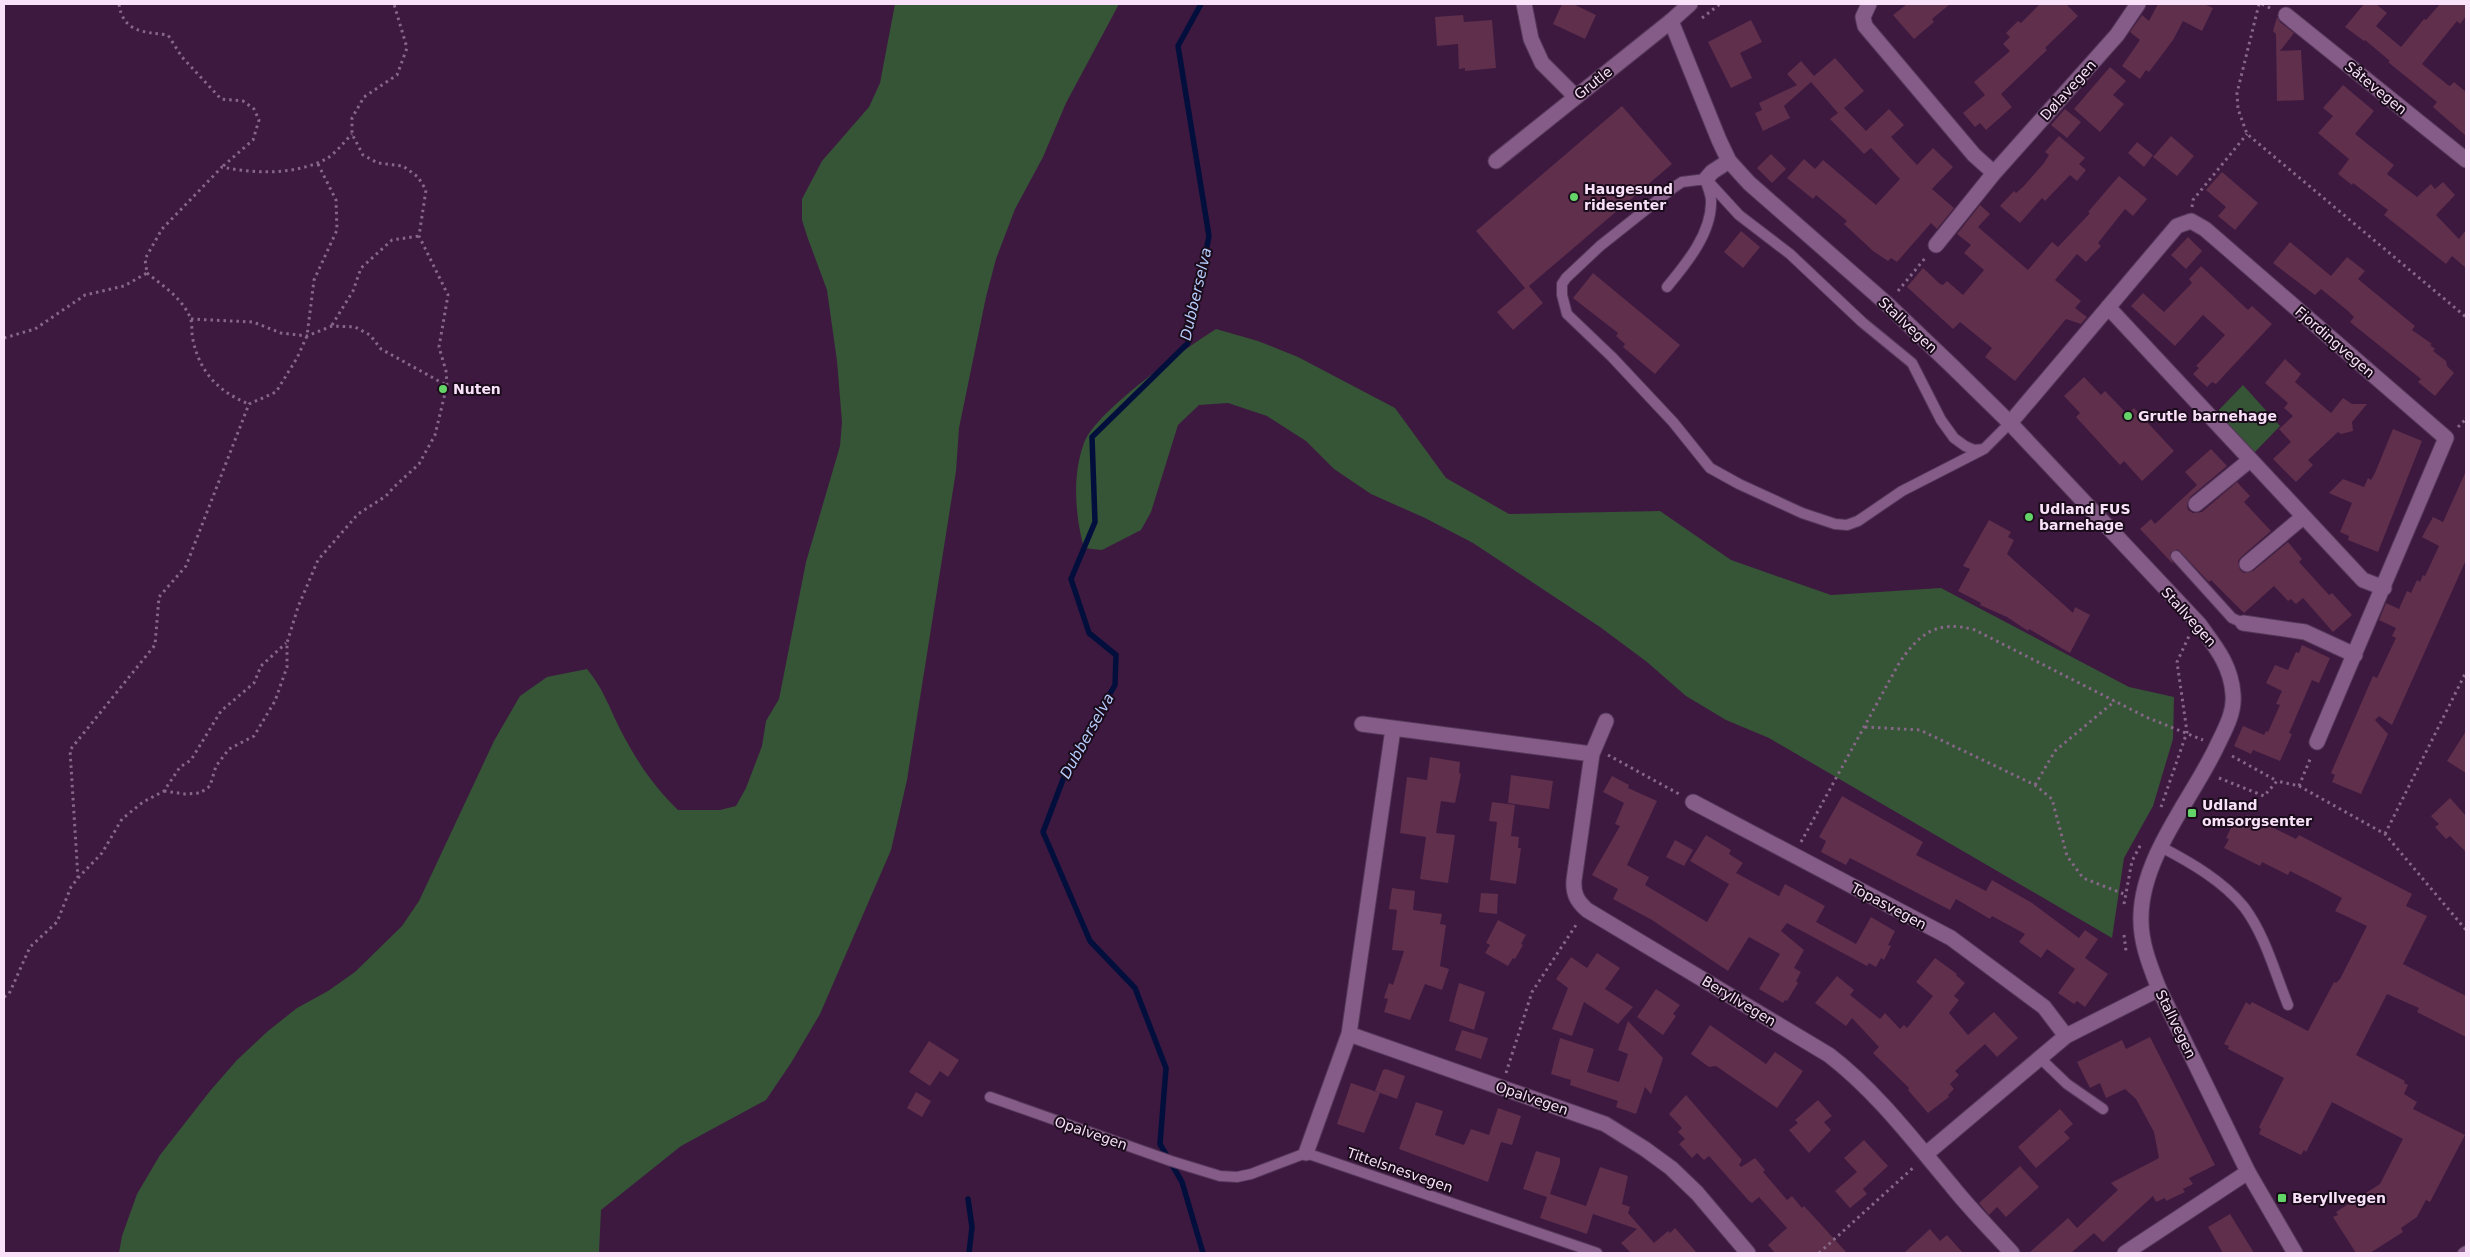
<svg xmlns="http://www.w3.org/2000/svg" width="2470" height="1257" viewBox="0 0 2470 1257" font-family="'DejaVu Sans',sans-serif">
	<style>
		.green { fill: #365436 }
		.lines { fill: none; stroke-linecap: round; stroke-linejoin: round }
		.stream { stroke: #020f3c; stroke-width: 5.5 }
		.building { fill: #5f2f4c }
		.service-casing { stroke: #553759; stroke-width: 12 }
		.minor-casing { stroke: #553759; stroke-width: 17 }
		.tertiary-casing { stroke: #553759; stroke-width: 17 }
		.path { stroke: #866788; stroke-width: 3; stroke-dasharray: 2.5 4; stroke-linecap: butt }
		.service { stroke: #845c87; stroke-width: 10 }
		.minor { stroke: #845c87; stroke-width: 15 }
		.tertiary { stroke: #845c87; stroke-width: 15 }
		.poi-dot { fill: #64d468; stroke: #1b0c1c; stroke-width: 2 }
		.labels { text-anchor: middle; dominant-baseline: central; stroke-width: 4; stroke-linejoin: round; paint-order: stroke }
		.street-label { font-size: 14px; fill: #f8e1f9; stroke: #1b0c1c }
		.poi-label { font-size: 14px; font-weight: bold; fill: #f8e1f9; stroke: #1b0c1c; text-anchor: start }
		.water-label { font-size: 15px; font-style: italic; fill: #b5ccfb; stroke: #1b0c1c }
	</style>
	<rect width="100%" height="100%" fill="#3d1940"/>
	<!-- green -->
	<path class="green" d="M895 4H1119L1066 103 1043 157 1015 209 996 259 986 297 959 428 956 471 907 780 891 850 820 1014 791 1063 766 1100 681 1146 601 1210 599 1253H119L122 1236 137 1194 160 1155 210 1091 237 1060 268 1031 297 1008 328 991 355 972 402 926 419 901 494 741 520 696 547 677 587 669C603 688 609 707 620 729 636 760 653 786 678 810H720L736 806 746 788 762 746 766 721 779 699 806 562 840 446 842 422 837 361 827 290 807 236 802 220V199L822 161 869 107 880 83Z
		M1216 329 1258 341 1298 357 1395 408 1446 478 1509 514 1660 511 1731 560 1831 595 1941 588 2129 687 2174 697 2173 739 2153 806 2124 858 2112 938 1769 738 1726 720 1686 696 1647 662 1600 627 1473 543 1425 518 1371 494 1334 469 1306 441 1267 416 1228 403 1199 405 1178 425 1151 512 1141 530 1102 550 1084 548C1075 516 1072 475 1084 443 1096 411 1186 348 1216 329Z
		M2243 385 2280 426 2253 454 2216 413Z"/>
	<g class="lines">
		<!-- stream -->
		<path class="stream" d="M1201 4 1178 46 1209 236 1188 343 1092 437 1095 522 1071 579 1089 633 1116 655 1115 685 1067 769 1043 832 1090 941 1135 988 1166 1068 1160 1144 1182 1182 1203 1253
			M968 1199 972 1227 969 1253"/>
	</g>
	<!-- building -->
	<path class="building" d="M1562 4H1573L1596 15 1585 39 1553 24Z
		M1907 4H1950L1932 19 1934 22 1914 39 1893 15Z
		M2040 4H2066L2078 16 2045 48 2047 50 2001 94 2012 107 1986 130 1980 123 1975 127 1963 113 1985 95 1974 82 2010 51 2003 44 2010 37 2006 33 2018 21 2021 23Z
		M2158 4H2204L2213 8 2202 31 2183 21 2173 40 2149 72 2146 70 2140 79 2122 66 2140 40 2130 32 2142 15 2149 21Z
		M2364 4H2376L2387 13 2376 26 2401 47 2424 19 2426 20 2440 4H2466V16L2460 24 2457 21 2422 64 2448 85 2450 86 2454 82 2466 92V136L2433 107 2437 102 2388 62 2390 61 2365 40 2364 41 2345 27Z
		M1463 15 1464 22 1492 20 1496 68 1465 71V68L1459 69 1458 44 1437 46 1435 17Z
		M2277 17 2280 22 2294 33 2280 51 2301 50 2304 100 2277 101 2276 34 2273 31Z
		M1751 20 1762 42 1740 53 1752 78 1731 88 1708 42Z
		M1835 58 1864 91 1844 108 1866 131 1889 109 1904 125 1891 137 1917 165 1933 148 1953 167 1932 189 1954 208 1937 229 1931 223 1897 262 1891 258 1888 261 1873 251 1844 224 1847 221 1822 200 1816 195 1813 199 1787 178 1804 159 1815 169 1823 160 1876 205 1900 179 1871 148 1864 154 1830 119 1838 113 1811 82 1784 106 1790 118 1763 131 1755 113 1762 110 1759 103 1797 85 1787 74 1801 61 1814 76Z
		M2110 67 2126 81 2113 95 2124 104 2100 132 2074 109Z
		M2343 85 2374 111 2355 134 2394 165 2387 174 2417 197 2431 184 2435 189 2443 182 2455 195 2436 215 2459 239 2466 230V268L2452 256 2446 264 2384 215 2388 210 2353 183 2352 185 2338 174 2349 159 2318 133 2333 116 2323 108Z
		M1622 106 1672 164 1529 286 1543 303 1513 330 1497 312 1525 288 1476 231Z
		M2065 109 2081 122 2067 138 2051 125Z
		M2059 136 2085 158 2079 164 2086 170 2077 181 2070 175 2045 201 2042 198 2020 223 2000 206 2014 191 2016 193 2023 187 2044 163 2049 155 2045 152Z
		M2171 136 2194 156 2177 176 2153 157Z
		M2137 142 2153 155 2144 167 2128 153Z
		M1771 154 1786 169 1772 183 1757 168Z
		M2222 172 2258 203 2235 230 2218 216 2226 207 2206 190Z
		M2119 176 2147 199 2133 216 2125 209 2098 243 2101 246 2086 262 2077 254 2055 280 2081 301 2075 308 2087 317 2081 324 2066 319 2015 381 1985 357 1992 348 1960 322 1953 329 1907 287 1923 268 1940 284 1943 285 1947 281 1963 295 1984 270 1964 253 1971 245 1957 234 1980 205 1990 214 1978 227 2028 270 2052 242 2058 247 2090 213 2088 212Z
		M1741 231 1760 247 1743 268 1724 252Z
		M2188 237 2202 251 2186 269 2171 255Z
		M2290 242 2331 276 2347 257 2365 271 2358 279 2415 326 2412 330 2432 344 2430 345 2435 349 2433 351 2446 361 2447 366 2454 373 2435 396 2418 382 2421 379 2350 322 2354 317 2348 311 2321 289 2315 295 2273 263Z
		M2201 266 2248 310 2252 306 2272 324 2216 384 2212 382 2207 387 2193 374 2199 368 2196 366 2225 335 2203 315 2175 346 2131 306 2143 293 2164 312 2192 283 2189 279Z
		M1593 273 1680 345 1655 374 1623 347 1625 344 1616 336 1618 333 1573 298Z
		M2285 359 2301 374 2295 382 2331 413 2343 398 2352 404H2367L2352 422 2353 431 2341 434 2338 432 2308 460 2313 465 2296 482 2273 459 2291 442 2279 429 2293 416 2284 408 2288 403 2265 383Z
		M2084 377 2101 395 2105 391 2127 414 2134 408 2174 451 2142 481 2124 461 2120 465 2076 417 2080 413 2064 396Z
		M2393 429 2422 441 2378 552 2348 540 2349 536 2340 532 2352 503 2329 493 2343 479 2364 487 2368 478 2371 480 2375 473Z
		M2211 449 2227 466 2190 497 2187 505 2188 510 2193 513 2202 512 2237 482 2250 496 2244 502 2271 531 2241 557 2238 561 2240 570 2244 573 2253 571 2288 542 2302 559 2299 562 2329 595 2332 593 2352 615 2333 632 2303 598 2296 604 2291 599 2288 601 2274 586 2244 613 2211 580 2209 582 2171 542 2178 549 2170 553 2173 564 2140 529 2151 519 2155 524 2197 485 2185 472Z
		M2466 471V560L2392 725 2379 716 2375 720 2388 734 2361 794 2332 782 2335 775 2331 773 2373 676 2377 678 2396 638 2392 636 2396 628 2379 620 2386 603 2399 609 2407 591 2411 593 2417 580 2420 582 2423 575 2425 576 2439 546 2422 537 2433 517 2443 522Z
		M1989 520 2011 532 2008 537 2014 540 2007 554 2073 613 2075 607 2090 615 2070 653 2029 629 2028 631 2007 617 1980 605 1981 603 1958 591 1970 569 1963 566Z
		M2302 645 2330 658 2319 683 2312 680 2289 733 2292 734 2280 761 2253 750 2251 754 2234 746 2243 726 2264 735 2266 731 2268 732 2280 705 2276 704 2282 691 2266 683 2275 665 2288 670 2296 652 2299 653Z
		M2466 731V773L2447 761Z
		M1430 757 1460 762 1459 773 1461 774 1455 803 1441 801 1436 833 1455 835 1448 883 1420 879 1426 837 1400 833 1407 777 1427 780Z
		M1511 775 1553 781 1549 809 1508 803Z
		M1612 776 1629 785 1628 788 1657 801 1627 865 1649 877 1645 885 1707 922 1729 884 1690 861 1706 835 1731 850 1729 854 1743 863 1736 873 1779 896 1785 884 1825 906 1816 922 1856 944 1871 917 1895 931 1888 945 1891 946 1884 960 1881 958 1876 967 1869 963 1867 966 1787 923 1781 931 1804 950 1794 968 1801 972 1796 981 1798 983 1787 1001 1785 1000 1783 1003 1759 989 1780 954 1749 937 1728 971 1652 920 1613 899 1618 889 1592 875 1620 826 1615 824 1624 803 1603 792Z
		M1842 796 1923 842 1916 855 1986 891 1992 880 2032 903 2079 938 2085 930 2098 939 2085 958 2108 974 2085 1007 2077 1001 2074 1004 2058 993 2075 969 2047 949 2041 958 2019 942 2025 934 1992 916 1990 919 1956 899 1950 910 1850 858 1846 865 1821 852 1826 841 1819 837Z
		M2450 798 2466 816V852L2450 836 2446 839 2435 827 2439 824 2431 816Z
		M1492 802 1515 805 1511 836 1519 837 1518 848H1521L1516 884 1490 880 1497 822 1489 821Z
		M2247 815 2296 839 2299 835 2412 894 2406 906 2427 916 2403 964 2466 996V1037L2417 1012 2419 1008 2387 994 2356 1055 2405 1081 2404 1083 2408 1085 2404 1094 2417 1102 2413 1109 2465 1135 2430 1202 2426 1200 2417 1217 2401 1228 2403 1232 2370 1253H2356L2333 1217 2338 1215 2336 1212 2380 1184 2403 1139 2332 1102 2306 1152 2304 1150 2301 1155 2259 1134 2261 1129 2259 1127 2284 1078 2228 1049 2229 1046 2224 1044 2246 1002 2250 1005 2252 1002 2308 1031 2334 982 2336 983 2340 979 2367 926 2335 911 2342 898 2316 884 2290 871 2288 875 2262 862 2260 866 2224 848 2229 839 2226 838 2236 818 2244 821Z
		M1675 840 1693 850 1684 866 1666 857Z
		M1392 888 1415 891 1413 910 1442 914 1440 924 1446 925 1440 966 1449 969 1442 990 1425 984 1410 1020 1384 1012 1388 999 1384 998 1389 983 1393 985 1404 951 1392 950 1397 910 1389 909Z
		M1481 893 1498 894 1497 914 1479 912Z
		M1498 920 1526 935 1521 944 1523 945 1515 959 1513 958 1508 966 1485 953 1490 945 1486 943Z
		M1597 953 1620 968 1605 989 1633 1007 1618 1024 1584 1002 1572 1036 1552 1029 1568 988 1556 979 1571 957 1587 968Z
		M1935 958 1957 974 1956 975 1965 983 1954 996 1959 1000 1949 1013 1968 1035 1994 1012 2018 1038 1997 1057 1985 1044 1955 1071 1959 1075 1950 1084 1954 1089 1948 1095 1949 1097 1928 1113 1908 1090 1909 1088 1873 1053 1879 1047 1852 1018 1846 1026 1815 1003 1837 976 1854 990 1850 995 1880 1019 1885 1013 1900 1029 1904 1025 1907 1028 1933 996 1916 982Z
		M1459 983 1485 992 1474 1030 1449 1021Z
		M1656 989 1680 1005 1673 1014 1676 1016 1663 1035 1637 1017Z
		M1628 1021 1663 1058 1651 1094 1645 1087 1636 1114 1616 1107 1618 1101 1570 1085 1571 1080 1551 1074 1560 1038 1594 1049 1587 1072 1619 1082 1628 1054 1618 1050Z
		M1710 1025 1766 1064 1775 1052 1803 1071 1777 1108 1716 1066 1709 1067 1691 1054Z
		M1462 1030 1488 1038 1481 1059 1455 1050Z
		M2150 1037 2215 1165 2189 1178 2193 1184 2183 1189 2185 1192 2166 1201 2165 1198 2156 1202 2153 1196 2103 1242 2094 1233 2071 1253H2029L2068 1218 2077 1228 2118 1190 2111 1183 2159 1158 2154 1132 2136 1099 2125 1089 2106 1098 2100 1083 2090 1088 2077 1062 2122 1040 2126 1049Z
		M929 1041 959 1060 948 1077 940 1071 930 1086 909 1072Z
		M1386 1069 1405 1076 1397 1099 1375 1091 1383 1070Z
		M1351 1083 1380 1093 1364 1133 1337 1124Z
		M916 1092 931 1101 922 1117 907 1108Z
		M1686 1095 1742 1160 1739 1165 1741 1167 1755 1158 1765 1170 1763 1172 1787 1200 1792 1196 1802 1208 1804 1206 1847 1253H1775L1768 1245 1787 1228 1759 1197 1752 1203 1749 1201 1709 1156 1704 1160 1697 1153 1692 1158 1679 1144 1685 1139 1678 1132 1682 1128 1669 1114Z
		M1818 1100 1832 1116 1824 1122 1831 1130 1809 1153 1789 1130 1798 1123 1795 1120Z
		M1416 1102 1443 1111 1435 1135 1464 1145 1471 1129 1489 1135 1498 1108 1521 1116 1512 1145 1501 1142 1488 1182 1399 1149Z
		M2060 1109 2073 1124 2064 1132 2070 1138 2036 1168 2018 1147Z
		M1864 1140 1888 1166 1863 1189 1867 1194 1850 1208 1835 1191 1857 1172 1844 1158Z
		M1536 1151 1560 1158V1163L1550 1194 1586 1206 1600 1167 1628 1176 1622 1204 1630 1207 1628 1213 1654 1243 1668 1231 1670 1233 1675 1228 1697 1253H1631L1621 1243 1637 1229 1593 1214 1587 1234 1540 1218 1547 1197 1523 1189Z
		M2020 1166 2039 1187 2006 1217 1997 1207 1989 1215 1979 1203Z
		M2230 1214 2254 1253H2223L2208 1227Z
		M1930 1229 1940 1241 1947 1235 1963 1253H1904Z"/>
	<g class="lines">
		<defs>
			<path id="service" d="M1706 179 1682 182 1673 188 1600 246 1566 278 1562 284V295L1567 314 1612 357 1673 422 1710 468 1739 484 1802 513 1835 524 1847 525 1858 521 1902 491 1984 449
				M1706 179 1739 215 1790 254 1862 322 1912 363 1941 420 1954 438 1965 446 1974 450 1984 449 2010 423
				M1667 287C1686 264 1712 233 1711 201 1711 195 1708 188 1706 182
				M2176 556 2232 618 2243 623
				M2161 847C2190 862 2223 881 2244 907 2265 935 2275 973 2288 1005
				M2040 1058 2067 1084 2103 1109
				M990 1097 1171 1161 1220 1176 1237 1177 1251 1174 1306 1153 1597 1253
				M2463 1253 2466 1251"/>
			<path id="minor" d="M1524 4 1531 39 1542 63 1576 97
				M1869 4 1863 17 1865 26 1974 155 1994 173 2117 35 2138 4
				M2286 15 2466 160
				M1496 161 1671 21
				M1706 179 1712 172 1729 161
				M1936 245 1994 173
				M2108 307 2363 580 2384 588
				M2010 423 2177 226 2191 221 2205 229 2446 438 2317 742
				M2196 504 2250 460
				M2247 564 2303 517
				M2243 623 2305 632 2355 655
				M1606 721 1592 754 1574 880C1573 894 1577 901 1587 910L1829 1055C1876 1091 1913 1140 1951 1185 1970 1209 1992 1231 2012 1253
				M1362 724 1592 754
				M1693 802 1951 938 2044 1007 2066 1036
				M1349 1034 1605 1124 1645 1149 1671 1168 1697 1193 1748 1253
				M1306 1153 1349 1034 1393 729
				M1926 1154 2066 1036 2159 989
				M2125 1253 2248 1172"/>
			<path id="tertiary" d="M1690 4 1671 21 1719 140 1729 161 1749 183 1887 304 1952 366 2010 423 2199 624C2215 646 2231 665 2233 694 2235 713 2224 731 2216 748 2191 800 2142 857 2141 916 2140 942 2150 966 2159 989L2248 1172 2295 1253"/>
		</defs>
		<!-- service casing -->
		<use href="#service" class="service-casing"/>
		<!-- minor casing -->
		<use href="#minor" class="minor-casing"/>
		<!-- tertiary casing -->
		<use href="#tertiary" class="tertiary-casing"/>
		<!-- path -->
		<path class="path" d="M119 4C123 32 143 32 168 35L182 57 221 99 243 101 254 109 259 120 253 140 222 167
			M2259 4 2237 93 2238 109 2247 134 2466 317
			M2262 4 2272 9
			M1702 18 1720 4
			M2192 207 2193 200 2247 134
			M147 273C163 286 181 297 190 317 193 324 191 333 193 340 200 373 219 392 249 404
			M1898 291 1926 257
			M191 319 253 322 281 333 307 336 332 326 355 327 370 335 381 349 446 385
			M332 325 353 291 361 268 392 240 419 236
			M4 338 35 329 85 295 124 286 147 273 145 259 162 229 222 167C255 174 295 175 326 159 335 154 344 142 352 134
			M2458 427 2466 419
			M1865 727 1920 730 2035 785 2052 799 2067 856 2083 878 2124 894
			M1608 755 1679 794
			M2232 756 2277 781
			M2219 778 2264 796 2277 781 2299 786 2385 834 2466 930
			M2035 785 2055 751 2115 701
			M2299 786 2311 757
			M164 791 185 794 200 793 210 786 216 766 229 749 254 736 275 701 287 667V643L298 607 318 560 358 514 386 496 394 487 419 464 435 435 447 385 446 371 439 347 448 295 419 236 426 190 418 177 403 166 378 163 363 155 352 134V118L364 97 397 75 407 48 394 4
			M2161 807 2187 732 2177 662 2189 636
			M2385 834 2466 672
			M1801 842 1898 665C1918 634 1937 619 1975 630L2146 717 2203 740
			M78 878 102 853 122 819 143 802 164 791 180 767 191 760 221 711 254 683 261 666 286 643
			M2124 904 2132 861 2141 844
			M2124 935 2126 951
			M4 997 9 994 30 947 57 922 71 887 78 878 70 750 155 645 159 597 186 566 249 404 276 392 297 358 307 336 314 280 337 230 336 200 317 162
			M1506 1073 1532 992 1578 922
			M1819 1253 1914 1167"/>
		<!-- service -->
		<use href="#service" class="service"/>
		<!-- minor -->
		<use href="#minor" class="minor"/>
		<!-- tertiary -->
		<use href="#tertiary" class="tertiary"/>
	</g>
	<!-- markers -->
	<g class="poi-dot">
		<circle cx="1574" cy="197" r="5"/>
		<circle cx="443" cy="389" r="5"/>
		<circle cx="2128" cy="416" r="5"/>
		<circle cx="2029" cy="517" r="5"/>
		<rect x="2187" y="808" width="10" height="10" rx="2.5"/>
		<rect x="2277" y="1193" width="10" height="10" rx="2.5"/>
	</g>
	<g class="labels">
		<!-- street labels -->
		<g class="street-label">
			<text transform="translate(1593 83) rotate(-38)">Grutle</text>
			<text transform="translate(2376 88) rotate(39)">Såtevegen</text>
			<text transform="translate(2068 90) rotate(-48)">Dølavegen</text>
			<text transform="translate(1908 325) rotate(43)">Stallvegen</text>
			<text transform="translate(2335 342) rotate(41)">Fjordingvegen</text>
			<text transform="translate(2189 617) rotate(48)">Stallvegen</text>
			<text transform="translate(1889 906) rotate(28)">Topasvegen</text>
			<text transform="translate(1739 1001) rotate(31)">Beryllvegen</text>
			<text transform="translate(2176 1024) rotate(64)">Stallvegen</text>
			<text transform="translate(1532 1098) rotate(19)">Opalvegen</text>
			<text transform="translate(1091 1133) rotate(19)">Opalvegen</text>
			<text transform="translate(1400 1170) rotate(19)">Tittelsnesvegen</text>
		</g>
		<!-- poi labels -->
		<g class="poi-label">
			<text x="1584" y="189">Haugesund<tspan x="1584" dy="16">ridesenter</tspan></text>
			<text x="453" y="389">Nuten</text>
			<text x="2138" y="416">Grutle barnehage</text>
			<text x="2039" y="509">Udland FUS<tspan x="2039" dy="16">barnehage</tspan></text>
			<text x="2202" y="805">Udland<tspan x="2202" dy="16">omsorgsenter</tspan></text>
			<text x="2292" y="1198">Beryllvegen</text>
		</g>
		<!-- water labels -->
		<g class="water-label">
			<text transform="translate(1196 294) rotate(-77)">Dubberselva</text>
			<text transform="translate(1087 736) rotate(-61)">Dubberselva</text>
		</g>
	</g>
	<!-- border -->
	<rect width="2470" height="1257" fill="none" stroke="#f8e1f9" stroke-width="10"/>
</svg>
